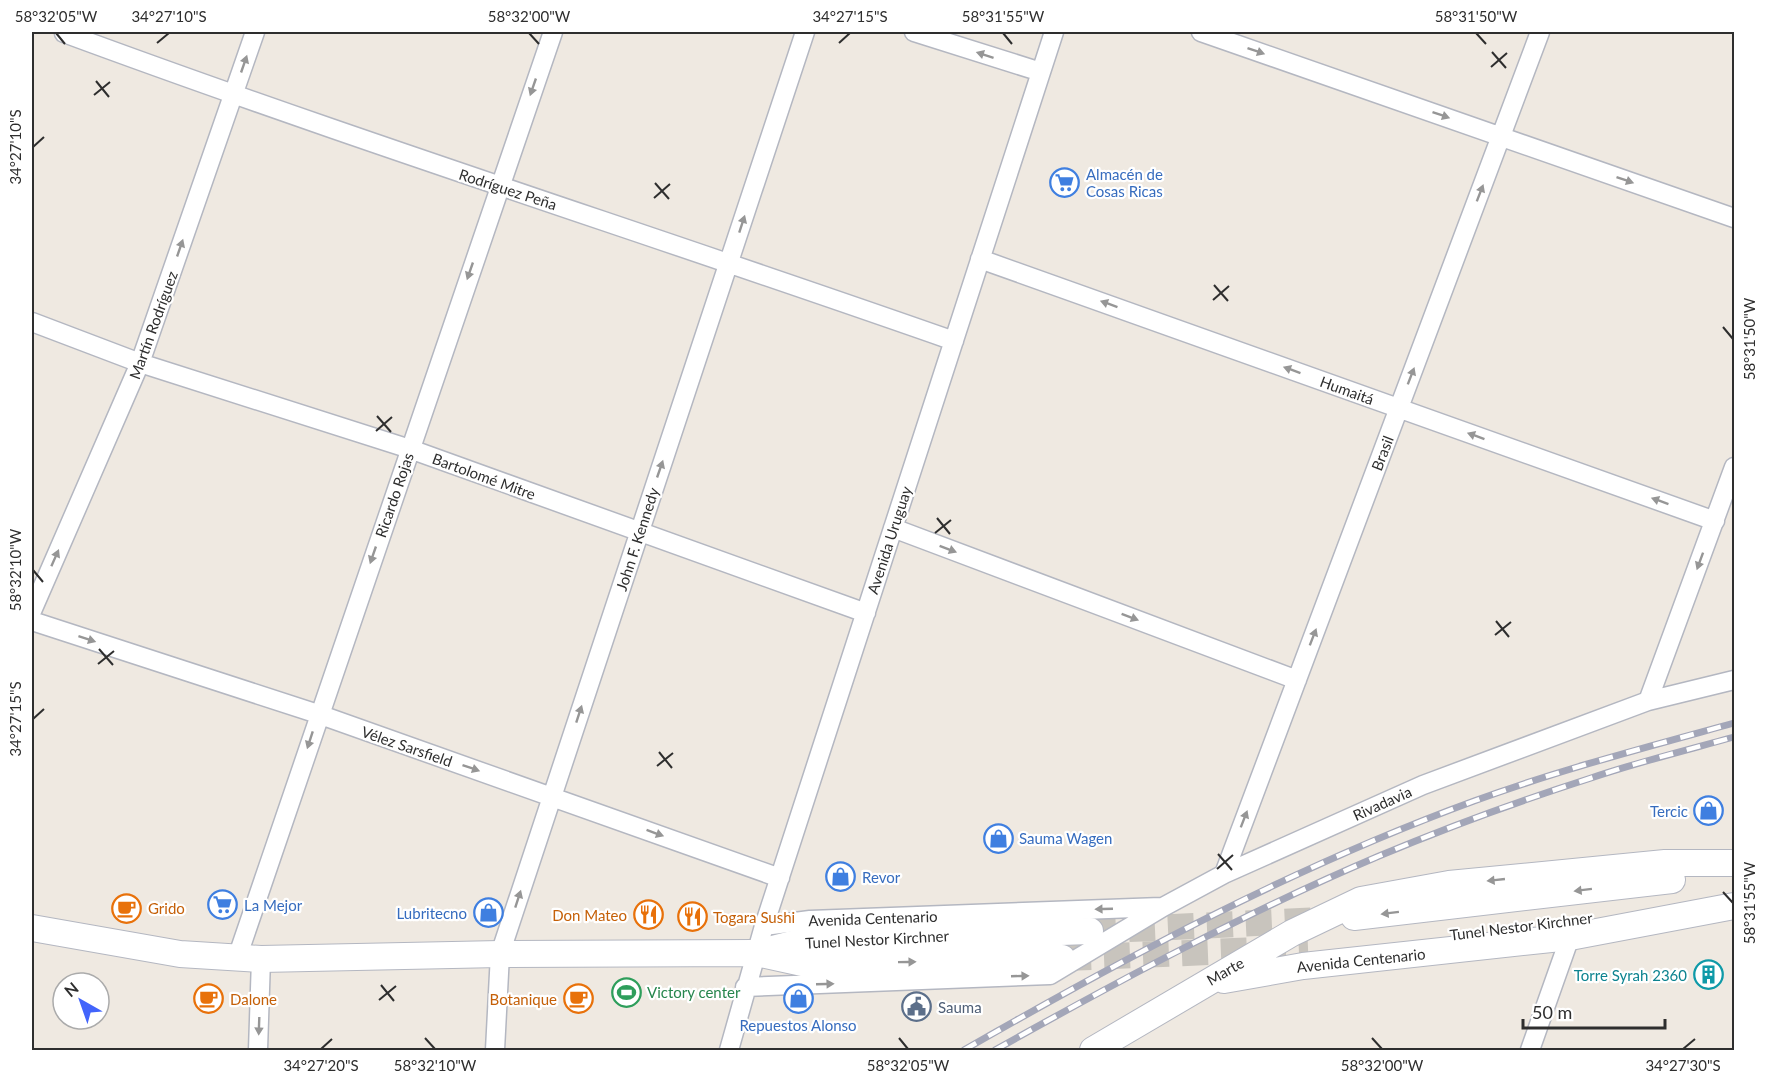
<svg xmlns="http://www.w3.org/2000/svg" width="1766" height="1082" viewBox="0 0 1766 1082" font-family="Lato,sans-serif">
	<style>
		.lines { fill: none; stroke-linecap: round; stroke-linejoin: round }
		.secondary-tunnel { stroke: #c8c4bd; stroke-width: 26; stroke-dasharray: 26 13; stroke-linecap: butt }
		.street-casing { stroke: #b4b7c1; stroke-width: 21 }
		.secondary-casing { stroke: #b4b7c1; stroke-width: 28 }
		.street { stroke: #fff; stroke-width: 18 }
		.secondary { stroke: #fff; stroke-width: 26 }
		.rail-casing { stroke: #a3a6b8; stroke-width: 7 }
		.rail { stroke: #fff; stroke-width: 4.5; stroke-dasharray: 14; stroke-linecap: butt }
		.oneway { fill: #969696 }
		.ticks { fill: none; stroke: #2e2e2e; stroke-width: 2 }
		.labels { text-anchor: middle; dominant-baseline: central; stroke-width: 4.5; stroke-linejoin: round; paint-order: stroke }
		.shop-label { font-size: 15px; fill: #366cbe; stroke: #fff; text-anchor: start }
		.street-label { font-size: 15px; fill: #2e2e2e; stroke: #fff }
		.food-label { font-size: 15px; fill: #c56008; stroke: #fff; text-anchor: start }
		.culture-label { font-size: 15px; fill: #0d838f; stroke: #fff; text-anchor: end }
		.leisure-label { font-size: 15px; fill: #27864d; stroke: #fff; text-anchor: start }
		.service-label { font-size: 15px; fill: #4e5e75; stroke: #fff; text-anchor: start }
		.neatline { fill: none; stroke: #2e2e2e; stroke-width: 2 }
		.ticks-label { font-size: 15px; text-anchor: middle; fill: #2e2e2e }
	</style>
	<rect width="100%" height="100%" fill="#efe9e1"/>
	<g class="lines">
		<!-- secondary-tunnel -->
		<path class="secondary-tunnel" d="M1090 931 1320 920
			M1065 958 1308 948"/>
		<defs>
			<path id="street" d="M914 32 1041 72
				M1201 32 1734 218
				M64 33C359 142 658 237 954 341
				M980 259 1715 521
				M32 322 140 363 410 449 866 613
				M893 528 1297 680
				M32 611 140 363 255 32
				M32 621 318 714 780 878
				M1648 701 1734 467
				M1224 874 1540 32
				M764 926 810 920 1161 907
				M237 958 553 32
				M745 987 1050 975 1163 907 1224 874 1423 785 1648 701 1734 680
				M258 1050 261 959
				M495 1050 500 954 805 32
				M729 1050 764 926 1054 32
				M1530 1050 1570 937"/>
			<path id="secondary" d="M1354 917 1672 880
				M32 928 180 954 261 959 500 954 756 953 807 964 1062 958
				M761 952 804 941 1090 931
				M1224 980 1303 966 1570 937 1734 906
				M1093 1050 1292 933 1361 900 1449 884 1665 863H1734"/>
		</defs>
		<!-- street casing -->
		<use href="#street" class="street-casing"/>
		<!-- secondary casing -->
		<use href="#secondary" class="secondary-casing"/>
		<!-- street -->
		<use href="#street" class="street"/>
		<!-- secondary -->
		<use href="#secondary" class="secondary"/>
		<defs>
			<path id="rail" d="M964 1050C1128 956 1296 866 1474 801 1559 770 1647 747 1734 723
				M995 1050C1120 980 1247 912 1379 856 1448 827 1519 801 1591 778 1638 762 1687 750 1734 737"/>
		</defs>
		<!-- rail casing -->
		<use href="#rail" class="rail-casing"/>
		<!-- rail -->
		<use href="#rail" class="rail"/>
	</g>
	<!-- one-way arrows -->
	<defs><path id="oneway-solid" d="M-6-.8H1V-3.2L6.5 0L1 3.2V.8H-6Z" transform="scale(1.5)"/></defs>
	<g class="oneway">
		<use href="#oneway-solid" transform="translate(1256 51) rotate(19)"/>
		<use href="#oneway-solid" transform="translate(985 55) rotate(-162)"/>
		<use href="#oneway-solid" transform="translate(244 64) rotate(-71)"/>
		<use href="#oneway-solid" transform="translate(533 87) rotate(109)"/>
		<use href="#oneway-solid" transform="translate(1441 115) rotate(19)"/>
		<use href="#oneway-solid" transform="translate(1625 180) rotate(19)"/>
		<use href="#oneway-solid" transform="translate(1480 193) rotate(-69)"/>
		<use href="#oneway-solid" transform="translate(742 224) rotate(-72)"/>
		<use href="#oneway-solid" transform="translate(180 248) rotate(-71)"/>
		<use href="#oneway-solid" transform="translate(470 271) rotate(109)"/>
		<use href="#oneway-solid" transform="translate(1109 304) rotate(-160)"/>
		<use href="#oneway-solid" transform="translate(1292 370) rotate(-160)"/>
		<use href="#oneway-solid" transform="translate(1411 376) rotate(-69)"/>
		<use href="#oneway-solid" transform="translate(1476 436) rotate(-160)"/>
		<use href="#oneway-solid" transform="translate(660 469) rotate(-71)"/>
		<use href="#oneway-solid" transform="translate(1660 501) rotate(-160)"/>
		<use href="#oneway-solid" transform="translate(948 549) rotate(21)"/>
		<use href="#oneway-solid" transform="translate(373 555) rotate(109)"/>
		<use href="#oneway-solid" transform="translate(55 558) rotate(-66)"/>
		<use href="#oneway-solid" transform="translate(1700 561) rotate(110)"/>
		<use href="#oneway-solid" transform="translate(1130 617) rotate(21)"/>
		<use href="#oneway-solid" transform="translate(1313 637) rotate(-69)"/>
		<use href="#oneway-solid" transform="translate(87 639) rotate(18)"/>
		<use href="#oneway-solid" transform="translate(579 714) rotate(-72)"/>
		<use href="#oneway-solid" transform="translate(310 740) rotate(108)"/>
		<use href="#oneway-solid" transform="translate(471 768) rotate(19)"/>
		<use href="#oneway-solid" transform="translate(1244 819) rotate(-69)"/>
		<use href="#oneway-solid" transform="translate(655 833) rotate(20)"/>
		<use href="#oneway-solid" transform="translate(1496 880) rotate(174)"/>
		<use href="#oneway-solid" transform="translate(1583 890) rotate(173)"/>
		<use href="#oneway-solid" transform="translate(518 899) rotate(-72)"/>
		<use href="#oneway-solid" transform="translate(1104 909) rotate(178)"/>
		<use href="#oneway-solid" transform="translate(1390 913) rotate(173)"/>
		<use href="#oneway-solid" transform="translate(907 962) rotate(-1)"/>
		<use href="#oneway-solid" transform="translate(1020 976) rotate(-2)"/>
		<use href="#oneway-solid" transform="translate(825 984) rotate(-2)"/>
		<use href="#oneway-solid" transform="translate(259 1026) rotate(92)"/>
	</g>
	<!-- ticks -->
	<path class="ticks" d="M56 33 65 44M529 33 539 44M1003 33 1012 44M1476 33 1486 44M157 43 169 33M839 43 850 33M1492 52 1506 68M1491 67 1507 53M96 81 109 97M94 95 110 82M33 147 44 137M655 183 669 199M654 198 670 184M1214 285 1228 301M1213 300 1229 286M1723 327 1733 339M377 416 391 432M376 431 392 417M937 518 950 534M935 533 951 520M33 570 43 582M1496 621 1509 637M1495 635 1511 622M99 649 113 665M98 664 114 651M33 719 44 709M659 752 672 768M657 766 673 753M1218 854 1232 870M1217 869 1233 855M1723 892 1733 903M381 985 394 1001M379 1000 396 986M425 1038 435 1049M899 1038 908 1049M1372 1038 1382 1049M321 1049 332 1039M1683 1049 1695 1039"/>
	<!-- icons -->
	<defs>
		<symbol id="supermarket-ring" viewBox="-11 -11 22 22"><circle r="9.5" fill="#fff" stroke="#3f7fe0" stroke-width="1.5"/><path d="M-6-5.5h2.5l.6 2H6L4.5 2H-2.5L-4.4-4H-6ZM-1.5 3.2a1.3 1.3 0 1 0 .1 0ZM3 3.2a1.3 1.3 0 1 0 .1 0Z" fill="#3f7fe0"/></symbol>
		<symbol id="shop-ring" viewBox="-11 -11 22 22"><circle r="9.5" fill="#fff" stroke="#3f7fe0" stroke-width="1.5"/><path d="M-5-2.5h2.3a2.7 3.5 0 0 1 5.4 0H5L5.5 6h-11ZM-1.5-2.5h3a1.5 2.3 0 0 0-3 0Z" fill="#3f7fe0"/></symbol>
		<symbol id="cafe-ring" viewBox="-11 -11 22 22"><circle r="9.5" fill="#fff" stroke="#e8710a" stroke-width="1.5"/><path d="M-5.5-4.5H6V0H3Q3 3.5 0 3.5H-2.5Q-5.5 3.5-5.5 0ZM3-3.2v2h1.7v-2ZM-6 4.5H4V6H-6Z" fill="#e8710a"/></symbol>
		<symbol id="restaurant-ring" viewBox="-11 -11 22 22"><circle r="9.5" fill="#fff" stroke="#e8710a" stroke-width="1.5"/><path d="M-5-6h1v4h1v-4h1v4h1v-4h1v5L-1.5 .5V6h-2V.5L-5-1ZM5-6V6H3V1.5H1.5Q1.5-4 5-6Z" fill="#e8710a"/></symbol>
		<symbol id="building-ring" viewBox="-11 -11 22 22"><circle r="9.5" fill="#fff" stroke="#0f9aa8" stroke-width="1.5"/><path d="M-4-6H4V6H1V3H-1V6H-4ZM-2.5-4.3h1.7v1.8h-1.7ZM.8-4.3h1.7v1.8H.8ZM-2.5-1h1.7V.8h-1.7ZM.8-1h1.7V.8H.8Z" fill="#0f9aa8"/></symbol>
		<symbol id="stadium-ring" viewBox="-11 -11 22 22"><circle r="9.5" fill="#fff" stroke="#2e9e5b" stroke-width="1.5"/><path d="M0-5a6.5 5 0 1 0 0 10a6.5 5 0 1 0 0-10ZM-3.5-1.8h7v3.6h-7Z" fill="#2e9e5b"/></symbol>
		<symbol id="civic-ring" viewBox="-11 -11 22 22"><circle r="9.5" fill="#fff" stroke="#5c6f8a" stroke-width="1.5"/><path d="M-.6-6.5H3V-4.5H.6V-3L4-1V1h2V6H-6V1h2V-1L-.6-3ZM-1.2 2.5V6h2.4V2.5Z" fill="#5c6f8a"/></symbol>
	</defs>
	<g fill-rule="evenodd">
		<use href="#supermarket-ring" x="1048" y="166" width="33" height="33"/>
		<use href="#shop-ring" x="1692" y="794" width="33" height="33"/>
		<use href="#shop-ring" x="982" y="822" width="33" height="33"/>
		<use href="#shop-ring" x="824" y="860" width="33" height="33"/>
		<use href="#supermarket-ring" x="206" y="888" width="33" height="33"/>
		<use href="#cafe-ring" x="110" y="892" width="33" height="33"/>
		<use href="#shop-ring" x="472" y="896" width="33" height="33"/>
		<use href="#restaurant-ring" x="632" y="898" width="33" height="33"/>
		<use href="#restaurant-ring" x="676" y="900" width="33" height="33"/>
		<use href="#building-ring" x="1692" y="958" width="33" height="33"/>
		<use href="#stadium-ring" x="610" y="976" width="33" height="33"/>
		<use href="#shop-ring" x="782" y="982" width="33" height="33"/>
		<use href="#cafe-ring" x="192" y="982" width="33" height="33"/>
		<use href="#cafe-ring" x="562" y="982" width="33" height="33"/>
		<use href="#civic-ring" x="900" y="990" width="33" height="33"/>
	</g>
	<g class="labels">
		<!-- shop labels -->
		<g class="shop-label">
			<text x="1086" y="174">Almacén de<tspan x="1086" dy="17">Cosas Ricas</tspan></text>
			<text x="1688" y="811" text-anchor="end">Tercic</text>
			<text x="1019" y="838">Sauma Wagen</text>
			<text x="862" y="877">Revor</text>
			<text x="244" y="905">La Mejor</text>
			<text x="467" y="913" text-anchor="end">Lubritecno</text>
			<text x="798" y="1025" text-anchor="middle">Repuestos Alonso</text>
		</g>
		<!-- street labels -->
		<g class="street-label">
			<text transform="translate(508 189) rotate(18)">Rodríguez Peña</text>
			<text transform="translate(153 325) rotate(-70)">Martín Rodríguez</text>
			<text transform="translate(1347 390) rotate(20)">Humaitá</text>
			<text transform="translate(1382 453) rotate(-69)">Brasil</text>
			<text transform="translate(484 476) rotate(20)">Bartolomé Mitre</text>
			<text transform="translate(394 495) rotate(-71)">Ricardo Rojas</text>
			<text transform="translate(637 539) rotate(-72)">John F. Kennedy</text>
			<text transform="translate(889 540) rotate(-72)">Avenida Uruguay</text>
			<text transform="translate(407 746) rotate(19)">Vélez Sarsfield</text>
			<text transform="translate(1382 803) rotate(-24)">Rivadavia</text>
			<text transform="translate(873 918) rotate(-2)">Avenida Centenario</text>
			<text transform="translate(1521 926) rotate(-7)">Tunel Nestor Kirchner</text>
			<text transform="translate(877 939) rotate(-3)">Tunel Nestor Kirchner</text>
			<text transform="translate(1361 960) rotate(-6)">Avenida Centenario</text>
			<text transform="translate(1225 971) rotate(-30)">Marte</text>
		</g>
		<!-- food labels -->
		<g class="food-label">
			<text x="148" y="908">Grido</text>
			<text x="627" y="915" text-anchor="end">Don Mateo</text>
			<text x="713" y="917">Togara Sushi</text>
			<text x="230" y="999">Dalone</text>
			<text x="557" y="999" text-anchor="end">Botanique</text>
		</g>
		<!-- culture labels -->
		<g class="culture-label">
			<text x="1687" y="975">Torre Syrah 2360</text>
		</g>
		<!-- leisure labels -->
		<g class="leisure-label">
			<text x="647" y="992">Victory center</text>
		</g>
		<!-- service labels -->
		<g class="service-label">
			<text x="938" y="1007">Sauma</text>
		</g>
	</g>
	<!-- border -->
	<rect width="1766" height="1082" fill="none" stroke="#ffffff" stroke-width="66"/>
	<!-- north arrow -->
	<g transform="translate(81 1001) rotate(320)"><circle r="28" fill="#ffffff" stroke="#ababab" stroke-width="1.5"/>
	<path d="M0-4.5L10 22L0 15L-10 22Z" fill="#4264fb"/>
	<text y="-9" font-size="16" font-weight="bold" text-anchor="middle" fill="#2e2e2e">N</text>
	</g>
	<!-- scale -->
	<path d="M1523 1019v9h142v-9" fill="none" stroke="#2e2e2e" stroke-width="3"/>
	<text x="1532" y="1019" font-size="18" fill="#2e2e2e" stroke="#ffffff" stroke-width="4.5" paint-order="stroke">50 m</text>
	<rect x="33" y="33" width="1700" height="1016" class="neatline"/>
	<g class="ticks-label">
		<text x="56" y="22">58°32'05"W</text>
		<text x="169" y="22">34°27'10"S</text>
		<text x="529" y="22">58°32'00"W</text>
		<text x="850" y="22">34°27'15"S</text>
		<text x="1003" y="22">58°31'55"W</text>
		<text x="1476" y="22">58°31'50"W</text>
		<text transform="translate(16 147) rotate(-90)" y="5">34°27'10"S</text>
		<text transform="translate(1750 339) rotate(-90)" y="5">58°31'50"W</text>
		<text transform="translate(16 570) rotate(-90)" y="5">58°32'10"W</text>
		<text transform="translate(16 719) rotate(-90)" y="5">34°27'15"S</text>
		<text transform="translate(1750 903) rotate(-90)" y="5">58°31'55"W</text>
		<text x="321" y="1071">34°27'20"S</text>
		<text x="435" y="1071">58°32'10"W</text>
		<text x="908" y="1071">58°32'05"W</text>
		<text x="1382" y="1071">58°32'00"W</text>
		<text x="1683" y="1071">34°27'30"S</text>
	</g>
</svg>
